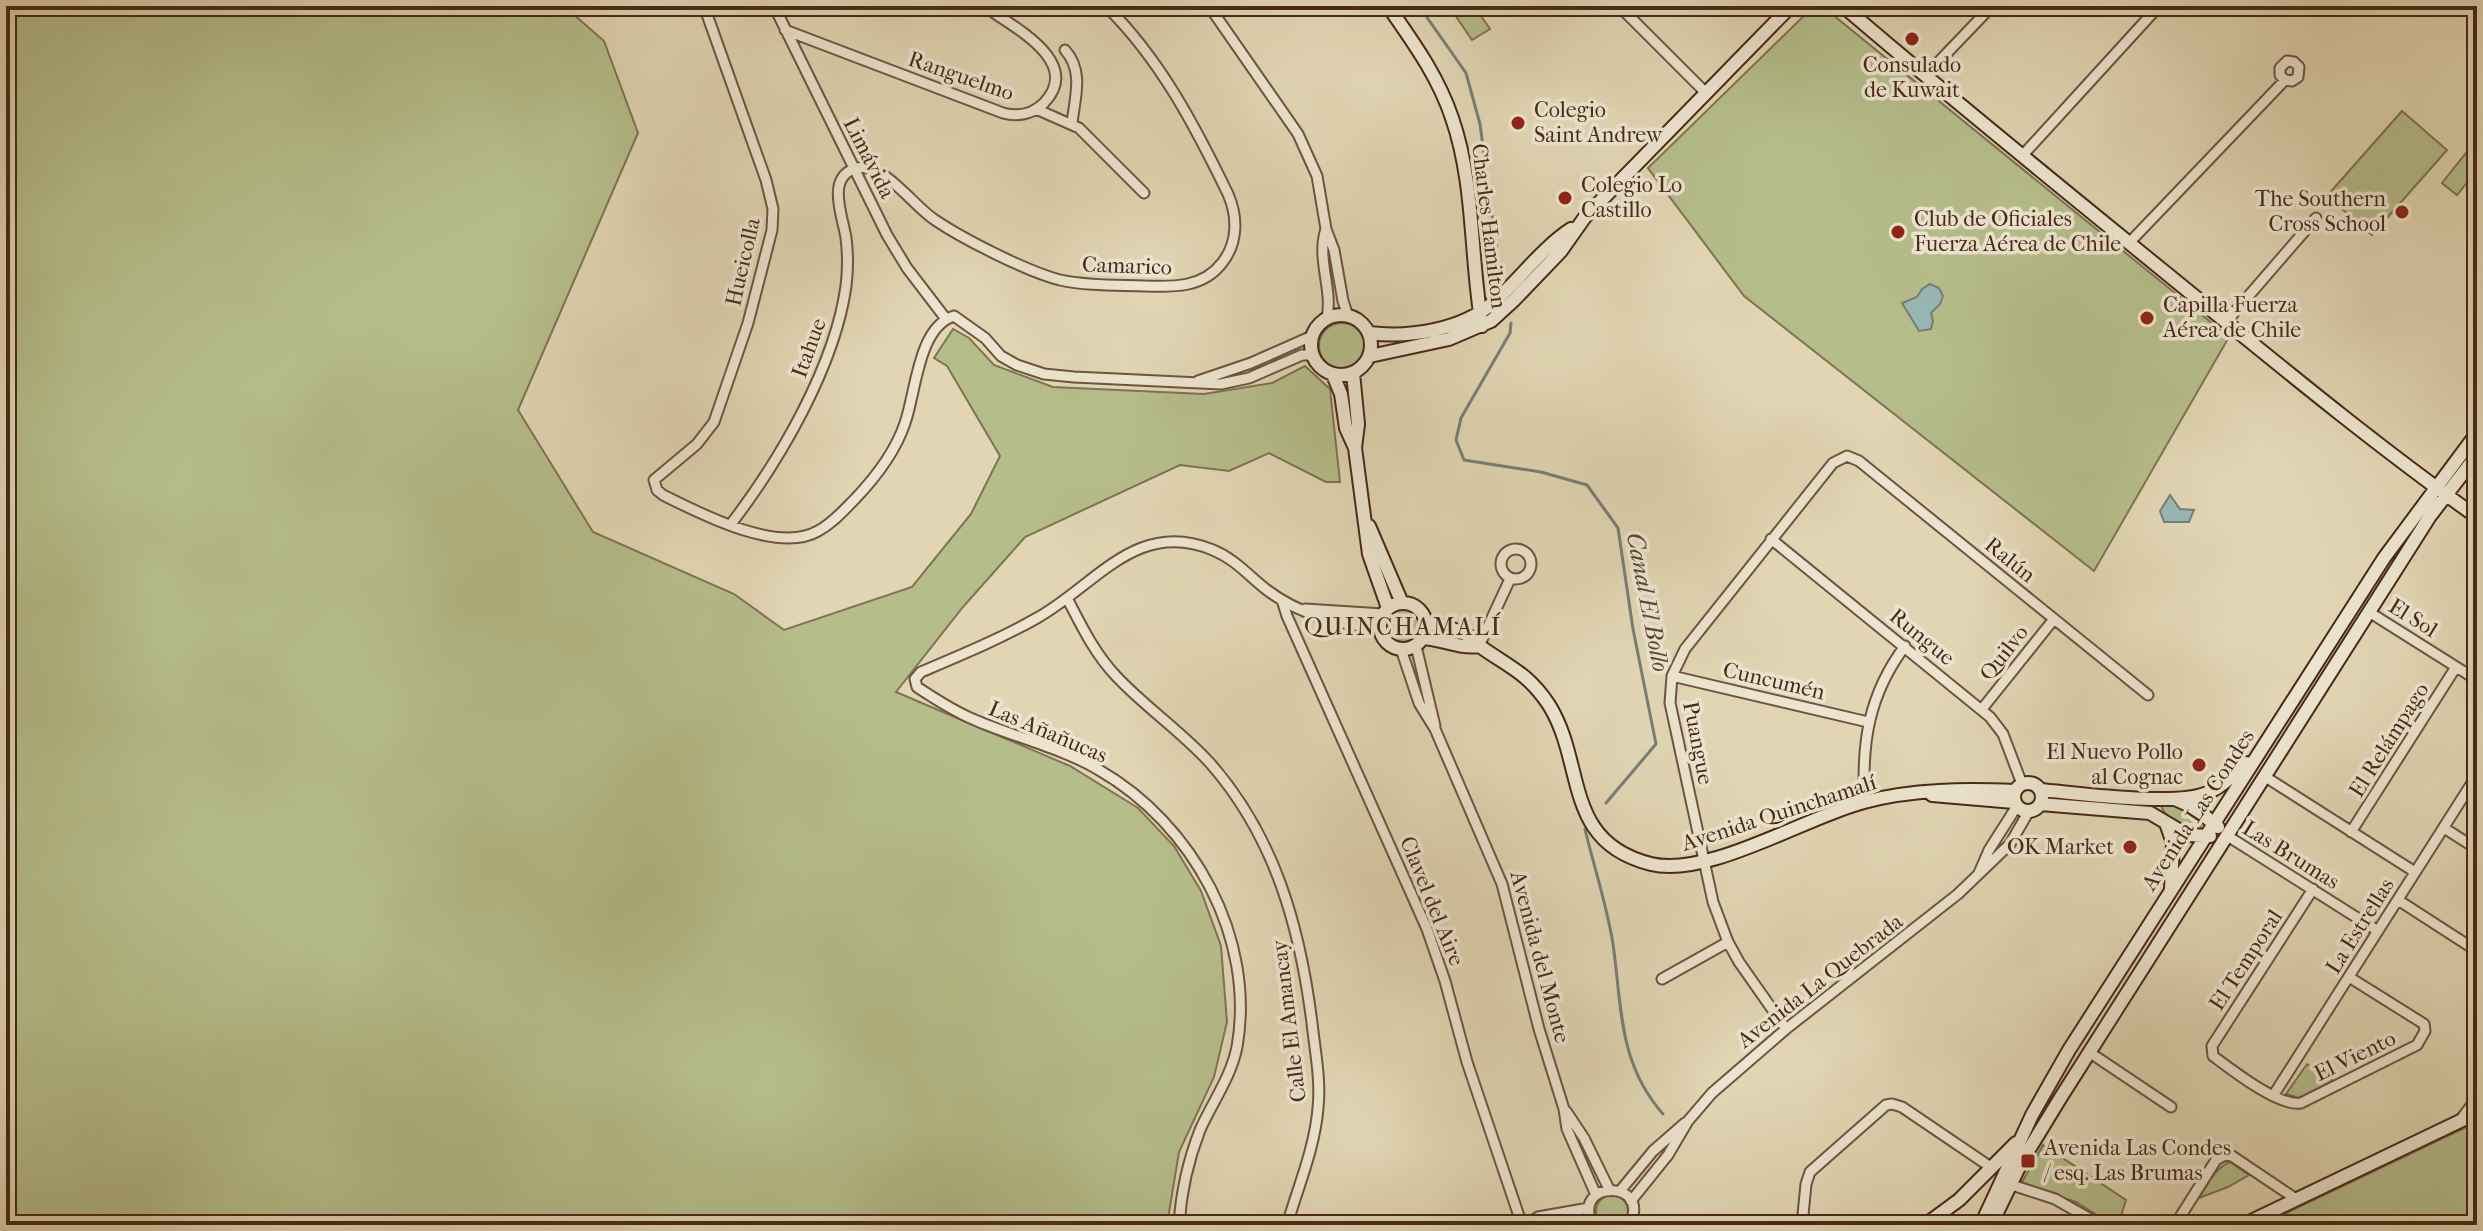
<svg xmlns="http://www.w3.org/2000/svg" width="2483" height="1231" viewBox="0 0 2483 1231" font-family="'IM FELL French Canon',serif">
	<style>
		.green { fill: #b5bd8b; stroke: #7e7352; stroke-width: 2 }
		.water { fill: #97b7b5; stroke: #777e77; stroke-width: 2 }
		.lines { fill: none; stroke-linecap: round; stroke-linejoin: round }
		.stream { stroke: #777e77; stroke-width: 3 }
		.street-casing { stroke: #6e5440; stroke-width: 13 }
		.secondary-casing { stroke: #482919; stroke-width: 16 }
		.street { stroke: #ece4ce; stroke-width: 9 }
		.secondary { stroke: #ece4ce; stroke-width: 12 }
		.poi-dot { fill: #8f2418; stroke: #ece4ce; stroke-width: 3 }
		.labels { text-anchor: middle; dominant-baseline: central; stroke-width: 7; stroke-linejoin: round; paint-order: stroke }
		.poi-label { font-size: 22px; fill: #482919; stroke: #ece4ce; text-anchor: start }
		.street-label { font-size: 22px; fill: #482919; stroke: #ece4ce }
		.water-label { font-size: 24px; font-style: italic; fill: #584538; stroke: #ece4ce }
		.neighbourhood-label { font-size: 24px; letter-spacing: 2px; fill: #482919; stroke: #ece4ce }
	</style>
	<rect width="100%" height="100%" fill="#e1d5b3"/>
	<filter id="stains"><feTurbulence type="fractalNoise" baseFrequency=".0025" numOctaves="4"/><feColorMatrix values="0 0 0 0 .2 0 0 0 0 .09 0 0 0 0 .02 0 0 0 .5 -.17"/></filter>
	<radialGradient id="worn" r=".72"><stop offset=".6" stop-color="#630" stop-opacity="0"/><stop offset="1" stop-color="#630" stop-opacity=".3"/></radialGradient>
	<!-- green -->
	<path class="green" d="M6 6H564L604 41 638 133 518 410 593 532 734 594 784 630 912 587 971 514 1000 456 947 366 934 358 953 329 969 338 994 365 1053 387 1204 394 1272 383 1305 366 1330 389 1340 482H1326L1269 453 1229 471 1180 465 1025 537 963 607 896 692 1070 766 1138 808 1174 846 1201 891 1221 946 1227 1022 1214 1077 1179 1152 1167 1225H6Z
		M1461 6H1474L1490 29 1472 40 1453 12Z
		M1814 6H1822L2229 337 2094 571 1744 296 1648 168Z
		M2402 111 2447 150 2372 235 2327 196Z
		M2466 153 2477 162V170L2457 195 2442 183Z
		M1319 346a23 23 0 1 1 46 0a23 23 0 1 1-46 0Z
		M1386 625a17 17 0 1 1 34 0a17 17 0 1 1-34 0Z
		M2160 803C2178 804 2188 808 2201 821V826L2197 830C2180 830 2165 819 2160 803Z
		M2307 1064 2333 1081 2299 1098 2286 1094Z
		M2477 1122V1225H2261Z
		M2043 1145 2126 1200 2118 1225H2113L2076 1202 2021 1184Z
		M2230 1162 2249 1175 2228 1187 2199 1198C2207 1185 2216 1167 2230 1162Z
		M1596 1211a16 16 0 1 1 32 0a16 16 0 1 1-32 0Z"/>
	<!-- water -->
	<path class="water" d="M1930 284 1939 288 1943 296 1940 304 1931 313 1933 321 1931 329 1919 331 1902 303 1917 297 1922 289Z
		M2170 495 2180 509 2194 510 2189 522H2164L2160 511Z"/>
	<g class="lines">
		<!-- stream -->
		<path class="stream" d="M1419 6 1466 73 1480 124 1499 267
			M1511 323 1510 333 1461 418 1456 440 1464 460 1541 472 1587 485 1618 528 1633 629 1656 744 1606 803
			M1585 829C1594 867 1607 906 1613 944 1622 1007 1618 1063 1663 1114"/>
		<defs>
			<path id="street" d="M704 6 766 180 773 209 772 230 748 323 714 422 697 444 654 480 657 490 663 495C701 514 778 554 818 531 833 523 844 510 855 499 875 478 896 450 905 423 916 392 918 327 954 316L985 338 1001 356 1017 365 1044 374 1074 377 1221 384 1249 378 1302 355H1312
				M774 6 887 235 907 268 946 319
				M1209 6 1298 134 1317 176 1326 229 1334 250 1343 301 1348 316
				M1619 6 1706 93
				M785 30 1003 113C1018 117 1033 114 1044 103 1084 61 1011 26 984 6
				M1065 50C1084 71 1075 97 1072 123
				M1925 76 1992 6
				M1036 109 1079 128 1144 193
				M2022 156 2159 6
				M1326 229C1316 259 1333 288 1327 318
				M2129 243 2285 80 2292 81 2298 77 2299 67 2294 62 2287 61 2280 68V75L2285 80
				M2226 322 2316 218
				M1198 381 1251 363 1312 336
				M731 524C780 460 835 366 846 286 848 270 848 254 846 238 843 217 825 176 857 168 884 162 913 206 935 220 963 239 1028 272 1060 280 1087 286 1117 285 1145 286 1173 287 1203 288 1222 263 1238 243 1238 217 1228 194 1195 126 1160 59 1106 6
				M1771 539 1990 717 2003 734 2022 784
				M1501 564a15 15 0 1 1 30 0a15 15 0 1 1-30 0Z
				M1068 600C1082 627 1095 654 1116 676 1145 707 1181 731 1210 763 1275 837 1300 927 1312 1023 1315 1051 1321 1080 1318 1108 1315 1147 1298 1187 1287 1225
				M1282 600 1287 616 1427 929 1445 981 1467 1062 1522 1225
				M1305 609 1383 614
				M2369 612 2477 680
				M1416 646 1435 726
				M1479 646 1510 579
				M1401 649 1419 703 1435 729 1502 884 1539 1029 1564 1109 1567 1129 1596 1195
				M1672 676 1868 722
				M1982 709 2054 619
				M2264 776 2415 872
				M1865 802C1861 743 1869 694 1905 646
				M2444 828 2477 849
				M2351 832 2456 667
				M2226 835 2378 931
				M1979 873 1989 850 2017 806
				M2313 889 2212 1046 2213 1056C2232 1070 2279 1107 2301 1103L2417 1045 2425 1031 2424 1024 2349 977
				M2398 900 2477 951
				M1662 979 1728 942
				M1786 1029 1739 962 1728 942 1713 902 1670 703 1672 676 1685 649 1833 463 1847 456 1859 461 2148 695
				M2089 1052 2171 1107
				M2273 1096 2477 775
				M1566 1111 1584 1138 1609 1189
				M2461 1119 2477 1098
				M2006 1183 2055 1199 2101 1225
				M1620 1191 1653 1151 1685 1123
				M1631 1201 1668 1155 1688 1121 1712 1093 1786 1029 1958 894 2010 844 2029 811
				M1179 1225C1181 1192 1188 1161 1200 1130 1212 1103 1231 1077 1237 1047 1256 938 1193 824 1099 770 1062 748 1014 737 975 720 955 712 935 699 917 687L915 679 921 672C961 655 1000 639 1037 618 1096 585 1137 518 1213 550 1235 559 1249 576 1267 590 1300 615 1339 625 1380 628
				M1526 1225 1538 1217 1589 1208
				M1570 1225 1591 1222
				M1593 1225C1569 1179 1654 1179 1629 1225
				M1802 1225 1806 1184 1810 1172 1886 1105 1892 1104 1902 1107 1992 1168
				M2175 1225 2216 1160 2225 1155 2232 1156 2296 1199"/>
			<path id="secondary" d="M1388 6C1413 42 1438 76 1452 118 1475 184 1470 257 1482 326
				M1843 6C1949 97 2058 185 2166 273 2268 356 2370 441 2477 517
				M1311 345a30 30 0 1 1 60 0a30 30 0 1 1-60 0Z
				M1369 333C1410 338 1462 330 1494 302 1521 278 1541 249 1571 229
				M1370 356 1449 339 1491 321 1514 300 1561 251 1585 217 1791 6
				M1353 373 1358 424 1355 448
				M1333 375 1341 394 1346 428 1355 448 1369 554 1388 608
				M1369 526 1402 603
				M1380 626a23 23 0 1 1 46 0a23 23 0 1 1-46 0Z
				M1427 623C1440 626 1455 628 1467 635 1473 638 1476 644 1481 647 1509 667 1528 673 1549 705 1586 764 1562 842 1651 864 1708 878 1806 817 1864 802 1913 789 1965 789 2015 791
				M1423 638C1442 639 1460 649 1479 646
				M2014 797a14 14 0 1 1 28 0a14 14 0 1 1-28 0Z
				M2040 790C2077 793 2176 807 2207 793 2222 787 2234 774 2246 763
				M1932 795 2014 802
				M2177 800 2195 808 2218 827
				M2040 804 2150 813 2187 835 2210 836
				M2166 823 2173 843 2171 889
				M1925 1225 1959 1200 2016 1143
				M1981 1225 2032 1115 2069 1050 2384 558 2477 433
				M1991 1225 2022 1161 2061 1097 2430 516 2477 455
				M2243 1225 2477 1113"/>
		</defs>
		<!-- street casing -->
		<use href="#street" class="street-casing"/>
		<!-- secondary casing -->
		<use href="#secondary" class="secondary-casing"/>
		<!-- street -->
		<use href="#street" class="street"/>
		<!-- secondary -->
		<use href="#secondary" class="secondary"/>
	</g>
	<!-- markers -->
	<g class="poi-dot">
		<circle cx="1912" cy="39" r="8"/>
		<circle cx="1518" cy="123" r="8"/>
		<circle cx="1565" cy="198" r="8"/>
		<circle cx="2402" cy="212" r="8"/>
		<circle cx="1898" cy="232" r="8"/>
		<circle cx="2147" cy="318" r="8"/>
		<circle cx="2199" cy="765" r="8"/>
		<circle cx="2130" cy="847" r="8"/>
		<rect x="2020" y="1153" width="16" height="16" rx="4"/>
	</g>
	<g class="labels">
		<!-- poi labels -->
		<g class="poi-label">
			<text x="1912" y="65" text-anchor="middle">Consulado<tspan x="1912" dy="25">de Kuwait</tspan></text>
			<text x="1534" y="110">Colegio<tspan x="1534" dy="25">Saint Andrew</tspan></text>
			<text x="1581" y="185">Colegio Lo<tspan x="1581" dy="25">Castillo</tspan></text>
			<text x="2386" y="199" text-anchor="end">The Southern<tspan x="2386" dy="25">Cross School</tspan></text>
			<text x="1914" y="219">Club de Oficiales<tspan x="1914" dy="25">Fuerza Aérea de Chile</tspan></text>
			<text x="2163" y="305">Capilla Fuerza<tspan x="2163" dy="25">Aérea de Chile</tspan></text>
			<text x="2183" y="752" text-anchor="end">El Nuevo Pollo<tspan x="2183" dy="25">al Cognac</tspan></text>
			<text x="2114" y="847" text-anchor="end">OK Market</text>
			<text x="2044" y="1148">Avenida Las Condes<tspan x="2044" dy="25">/ esq. Las Brumas</tspan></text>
		</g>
		<!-- street labels -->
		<g class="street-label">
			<text transform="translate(961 76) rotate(19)">Ranguelmo</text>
			<text transform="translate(869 158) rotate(63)">Limávida</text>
			<text transform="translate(1489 226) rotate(83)">Charles Hamilton</text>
			<text transform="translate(743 262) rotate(-77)">Hueicolla</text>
			<text transform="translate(1127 266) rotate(2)">Camarico</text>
			<text transform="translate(809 348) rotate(-70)">Itahue</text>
			<text transform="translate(2010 560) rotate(39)">Ralún</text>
			<text transform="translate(2413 618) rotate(32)">El Sol</text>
			<text transform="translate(1922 637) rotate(39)">Rungue</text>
			<text transform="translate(2004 653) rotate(-52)">Quilvo</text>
			<text transform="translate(1774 681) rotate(13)">Cuncumén</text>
			<text transform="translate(1048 732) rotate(23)">Las Añañucas</text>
			<text transform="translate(2389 740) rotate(-58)">El Relámpago</text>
			<text transform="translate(1698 743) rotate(79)">Puangue</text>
			<text transform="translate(2198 810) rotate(-57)">Avenida Las Condes</text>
			<text transform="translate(1779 813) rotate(-18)">Avenida Quinchamalí</text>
			<text transform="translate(2291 855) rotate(32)">Las Brumas</text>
			<text transform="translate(1432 901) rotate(68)">Clavel del Aire</text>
			<text transform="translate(2360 926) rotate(-58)">La Estrellas</text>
			<text transform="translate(1540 957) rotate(75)">Avenida del Monte</text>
			<text transform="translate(2246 960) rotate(-57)">El Temporal</text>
			<text transform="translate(1820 981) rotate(-38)">Avenida La Quebrada</text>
			<text transform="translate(1289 1021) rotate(-97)">Calle El Amancay</text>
			<text transform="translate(2355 1056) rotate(-26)">El Viento</text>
		</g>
		<!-- water labels -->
		<g class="water-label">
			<text transform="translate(1648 602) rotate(79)">Canal El Bollo</text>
		</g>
		<!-- neighbourhood labels -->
		<g class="neighbourhood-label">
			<text x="1403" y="627">QUINCHAMALÍ</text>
		</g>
	</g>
	<!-- margin -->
	<rect width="2483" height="1231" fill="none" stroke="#e1d5b3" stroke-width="32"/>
	<rect x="8" y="8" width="2467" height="1215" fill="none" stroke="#482919" stroke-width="4"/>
	<rect x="16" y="16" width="2451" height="1199" fill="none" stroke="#482919" stroke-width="2"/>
	<rect width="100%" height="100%" filter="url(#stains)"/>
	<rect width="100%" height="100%" fill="url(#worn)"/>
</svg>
